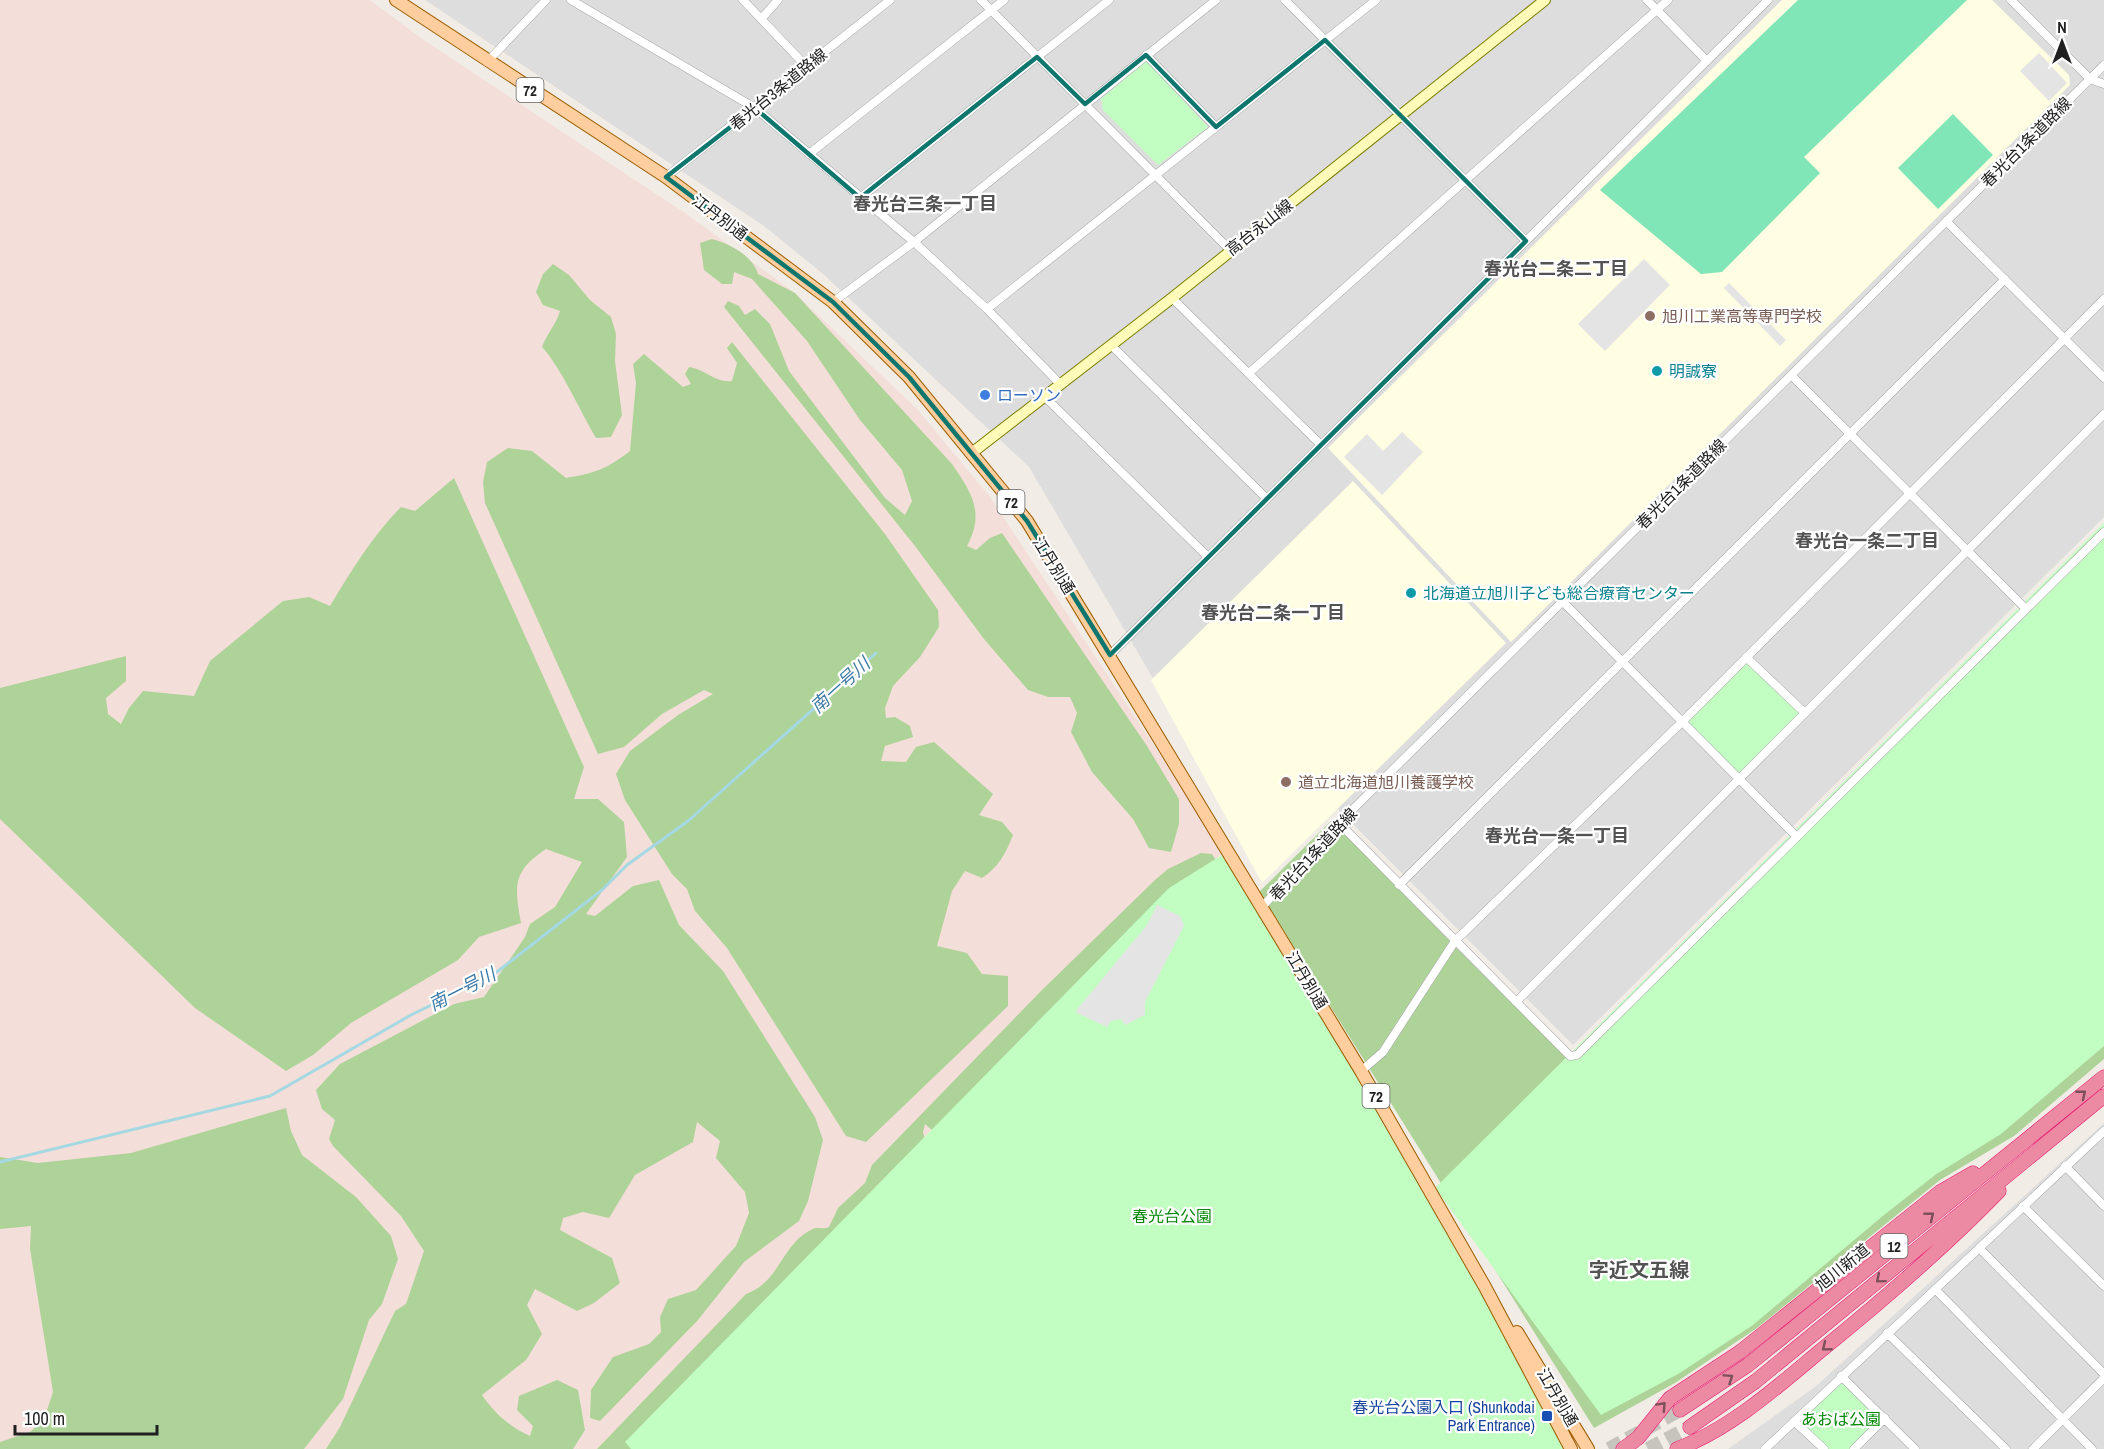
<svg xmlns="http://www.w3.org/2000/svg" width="2104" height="1449" viewBox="0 0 2104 1449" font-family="'Archivo Narrow','Noto Sans JP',sans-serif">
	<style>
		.residential { fill: #dedddd }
		.education { fill: #fffde2 }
		.military { fill: #f4ded9 }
		.forest { fill: #aed398 }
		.park { fill: #c2fdc2 }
		.pitch { fill: #80e5b7 }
		.parking { fill: #e4e4e4 }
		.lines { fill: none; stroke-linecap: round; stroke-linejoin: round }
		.stream { stroke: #a4d8e2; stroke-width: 3 }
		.highway-tunnel { stroke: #c7c4be; stroke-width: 14; stroke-dasharray: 14 7; stroke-linecap: butt }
		.street-casing { stroke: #a7a7a7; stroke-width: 9 }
		.secondary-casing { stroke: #7a7f00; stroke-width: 12 }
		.primary-casing { stroke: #9d5e00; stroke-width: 14 }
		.highway-casing { stroke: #e71c70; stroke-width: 15 }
		.street { stroke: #fff; stroke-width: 8 }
		.secondary { stroke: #fefcb8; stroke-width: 10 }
		.primary { stroke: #ffce9e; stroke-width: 12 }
		.highway { stroke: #ed8aa3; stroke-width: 14 }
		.oneway { stroke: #7c505b }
		.marked { fill: none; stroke: #0f766e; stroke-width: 4.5; stroke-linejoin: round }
		.education-dot { fill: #8d6e63; stroke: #fff; stroke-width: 2 }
		.culture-dot { fill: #0f9aa8; stroke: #fff; stroke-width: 2 }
		.shop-dot { fill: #3f7fe0; stroke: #fff; stroke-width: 2 }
		.transit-dot { fill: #1a4fb4; stroke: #fff; stroke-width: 2 }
		.labels { text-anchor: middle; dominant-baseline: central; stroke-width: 4.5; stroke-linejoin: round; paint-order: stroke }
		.shield { fill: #fff; stroke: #636363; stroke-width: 1.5 }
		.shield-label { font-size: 15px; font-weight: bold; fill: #202020 }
		.street-label { font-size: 16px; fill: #202020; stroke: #fff }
		.education-label { font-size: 16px; fill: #785e54; stroke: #fff; text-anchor: start }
		.culture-label { font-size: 16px; fill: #0d838f; stroke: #fff; text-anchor: start }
		.shop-label { font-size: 16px; fill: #366cbe; stroke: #fff; text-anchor: start }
		.park-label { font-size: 16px; fill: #048806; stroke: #fff }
		.transit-label { font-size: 16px; fill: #164399; stroke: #fff; text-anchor: end }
		.neighbourhood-label { font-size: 18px; font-weight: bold; fill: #535353; stroke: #fff }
		.water-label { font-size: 18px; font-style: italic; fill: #407aa6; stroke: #fff }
		.quarter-label { font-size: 20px; font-weight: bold; fill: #535353; stroke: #fff }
	</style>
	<rect width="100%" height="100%" fill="#f1ede6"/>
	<!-- residential -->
	<path class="residential" d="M425 0H2104V517L1573 1045 1334 805 1266 871 1029 467 822 273 764 226Z
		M2104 1123V1449H1728L1815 1387Z"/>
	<!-- education -->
	<path class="education" d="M1782 0H1992L2069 75 2070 85 1511 642 1328 448Z
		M1353 481 1506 643 1262 883 1151 680Z"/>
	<!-- military -->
	<path class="military" d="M0 0H370L421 38 685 213 795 293 918 410 990 497 1225 853 1169 888 625 1442 631 1449H0Z"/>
	<!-- forest -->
	<path class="forest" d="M712 239C730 244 753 256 758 274L795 293 952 464C972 493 985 513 967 546L976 550 990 538 1002 533 1147 746 1179 799V824L1171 852 1149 848 1133 819 1092 772 1071 732 1077 713 1070 697H1048L1028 690 984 639 915 546 724 307 728 301 739 306 745 315 755 309 770 324 789 371 885 498 905 515 912 501 902 470 860 420 807 341 752 279 734 272 732 284H722L704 270 700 243Z
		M553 264 569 275 590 300 611 317 616 334 615 361 622 415 611 437 596 438C580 411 562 369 542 347 547 333 556 325 560 311L543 305 536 292 543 274Z
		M732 342 885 534 938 610 939 627 920 657 893 686 885 708 886 718 895 717 910 726 913 737 885 746 881 761 906 762 916 747 934 742 993 794 979 815 1002 822 1013 835C1006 853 998 868 982 878L965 871 952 891 937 946 967 953 982 974 1008 976V1006L866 1142 846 1136 727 948 695 911 687 889 672 874 625 800 616 774 630 751 678 715 713 694 704 690 662 714 624 747 598 754 485 503 483 482 487 462 508 448 532 451 566 478C595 473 607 469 630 451L636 383 633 364 644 354 683 387 691 384 685 374 689 367C705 369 715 383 732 381L737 363 727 348Z
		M454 478 584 767 574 799H598L624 822 627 857 586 914 595 916 633 886 659 880 679 925 723 971 815 1117 823 1140 808 1201 799 1221 744 1262 698 1320 600 1421 590 1418 591 1390 613 1357 649 1344 661 1332 660 1317 668 1299 696 1290 736 1246 749 1213 745 1192 716 1158 720 1141 697 1122 693 1142 635 1175 609 1218 583 1212 563 1218 560 1230 612 1258 620 1283 594 1303 577 1311 535 1289 527 1305 542 1334 526 1360 482 1395C495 1414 509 1426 530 1436L533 1426 517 1410 519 1396 557 1380 578 1390 585 1430 573 1449H326L340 1427 395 1311 406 1304 424 1251 401 1216 333 1146 329 1139 335 1120 322 1109 316 1090 340 1064 454 1004 484 997 525 937 530 924 555 907 582 862 546 849C513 871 514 885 521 923L479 937 458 960 351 1023 313 1055 286 1071 195 1008 0 819V688L126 656V681L106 698 108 714 121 724 129 708 143 691 194 696 210 661 283 601 309 597 330 606C351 571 373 535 401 507L415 511Z
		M1333 819 1573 1065 2104 1044V1059L2014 1136 1940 1180 1757 1328 1675 1383 1594 1428 1259 892Z
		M1201 853 1212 854 1217 862 939 1136 925 1124 923 1132 927 1148 689 1449H597L746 1294C780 1282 781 1245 811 1230 817 1226 823 1230 829 1227L838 1208 865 1183 872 1165 1042 990 1155 880 1168 869Z
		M286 1108 291 1131 302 1155 356 1197 391 1236 398 1259 382 1304 369 1320 343 1399 304 1449H0V1442L30 1432 44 1419 53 1392 30 1249 31 1226 0 1229V1157L38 1163 131 1153Z"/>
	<!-- park -->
	<path class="park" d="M1146 61 1208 127 1158 165 1103 110 1101 99Z
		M2104 523V1046L2001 1134 1935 1175 1884 1215 1753 1325 1678 1374 1601 1415 1435 1188Z
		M1746 657 1805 713 1739 779 1682 722Z
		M1225 853 1482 1287 1566 1449H631L625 1442 1169 888Z
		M1841 1376 1885 1418 1854 1449H1824L1794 1421Z"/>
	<!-- pitch -->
	<path class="pitch" d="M1798 0H1967L1804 157 1820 173 1722 272 1701 274 1600 190Z
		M1953 114 1993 155 1938 209 1898 168Z"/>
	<!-- parking -->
	<path class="parking" d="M2039 53 2067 83 2049 101 2020 71Z
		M1644 259 1670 285 1605 351 1578 324Z
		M1729 283 1786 340 1780 346 1724 288Z
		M1402 432 1423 452 1382 495 1344 457 1367 434 1383 451Z
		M1157 905 1180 916 1184 926 1145 1002V1015L1125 1025 1121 1019 1111 1021 1107 1027 1075 1012 1147 925Z"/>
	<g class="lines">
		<!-- stream -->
		<path class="stream" d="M0 1162 270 1096 411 1015 493 975 602 890 627 865 688 821 876 653"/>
		<!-- highway-tunnel -->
		<path class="highway-tunnel" d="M1609 1449 1680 1410
			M1648 1449 1690 1427"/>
		<defs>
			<path id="street" d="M571 0 755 108 914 242 987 309 1061 385
				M743 0 806 66
				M981 0 1230 250
				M1285 0 1526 241
				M1647 0 1707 61
				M2011 0 2090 79 2104 84
				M762 18 778 0
				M1146 55 1216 127
				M487 62 546 0
				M809 154 1004 0
				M666 177 890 0
				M860 198 1109 0
				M1946 221 2104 378
				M1172 298 1321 445
				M833 302 914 242 1216 0
				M987 309 1376 0
				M1111 345 1267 499
				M1249 373 1668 0
				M1791 375 2026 609
				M1045 397 1208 557
				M1563 602 1797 837
				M1110 655 1768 0
				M1746 657 1805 713
				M1339 823 1570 1056 1577 1055 2104 532
				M1399 885 2005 279
				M1262 907 1339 823 2104 65
				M1516 1002 2104 414
				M1361 1071 1383 1052 1455 941 1682 722 2104 299
				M2065 1166 2104 1206
				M2023 1206 2104 1286
				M1979 1248 2104 1374
				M1935 1289 2092 1449
				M1887 1333 2006 1449
				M1841 1376 1915 1449
				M1794 1421 1824 1449
				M1765 1449 2104 1131
				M1854 1449 1885 1418
				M2033 1449 2104 1378"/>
			<path id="secondary" d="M973 452 1172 298 1545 0"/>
			<path id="primary" d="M396 0 666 177 833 302 909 377 1027 521 1361 1071 1485 1287 1571 1449
				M1517 1332 1588 1449"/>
			<path id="highway" d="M1680 1410 1748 1365 2104 1077
				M1690 1427 1756 1381 2104 1096
				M1623 1449 1638 1438 1670 1398 1740 1352 1940 1192 1973 1173
				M1677 1449C1730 1429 1776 1388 1819 1352 1882 1301 1943 1249 1999 1191"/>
		</defs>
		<!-- street casing -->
		<use href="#street" class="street-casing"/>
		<!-- secondary casing -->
		<use href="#secondary" class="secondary-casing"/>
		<!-- primary casing -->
		<use href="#primary" class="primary-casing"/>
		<!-- highway casing -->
		<use href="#highway" class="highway-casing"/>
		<!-- street -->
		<use href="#street" class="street"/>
		<!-- secondary -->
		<use href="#secondary" class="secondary"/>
		<!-- primary -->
		<use href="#primary" class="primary"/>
		<!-- highway -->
		<use href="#highway" class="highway"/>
	</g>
	<!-- one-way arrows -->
	<defs><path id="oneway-chevron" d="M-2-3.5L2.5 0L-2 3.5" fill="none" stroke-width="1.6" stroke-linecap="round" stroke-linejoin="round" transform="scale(1.5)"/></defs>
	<g class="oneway">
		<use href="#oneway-chevron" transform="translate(2082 1094) rotate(-39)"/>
		<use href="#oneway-chevron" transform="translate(1930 1216) rotate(-39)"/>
		<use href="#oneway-chevron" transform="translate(1880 1279) rotate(140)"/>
		<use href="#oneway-chevron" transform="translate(1826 1347) rotate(141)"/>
		<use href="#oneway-chevron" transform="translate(1729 1378) rotate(-34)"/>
		<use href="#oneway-chevron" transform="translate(1662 1406) rotate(-47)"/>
	</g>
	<!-- marked area -->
	<path class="marked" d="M1325 40 1526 241 1110 655 1027 521 909 377 833 302 666 177 755 108 860 198 1037 57 1085 104 1146 55 1216 127Z"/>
	<!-- markers -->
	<g class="education-dot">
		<circle cx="1650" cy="316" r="6"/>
		<circle cx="1286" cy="782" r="6"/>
	</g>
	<g class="culture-dot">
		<circle cx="1657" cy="371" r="6"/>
		<circle cx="1411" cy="593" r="6"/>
	</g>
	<circle class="shop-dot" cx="985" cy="395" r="6"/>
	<rect class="transit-dot" x="1541" y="1410" width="12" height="12" rx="3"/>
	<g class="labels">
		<!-- shield labels -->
		<g class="shield">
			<rect x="516.5" y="78" width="27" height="24" rx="4.5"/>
			<rect x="997.5" y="490" width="27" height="24" rx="4.5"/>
			<rect x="1362.5" y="1084" width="27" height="24" rx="4.5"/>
			<rect x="1880.5" y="1234" width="27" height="24" rx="4.5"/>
		</g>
		<g class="shield-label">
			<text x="530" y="90">72</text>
			<text x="1011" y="502">72</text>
			<text x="1376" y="1096">72</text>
			<text x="1894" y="1246">12</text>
		</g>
		<!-- street labels -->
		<g class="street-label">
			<text transform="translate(778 89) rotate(-39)">春光台3条道路線</text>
			<text transform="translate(2026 142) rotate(-45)">春光台1条道路線</text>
			<text transform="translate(720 217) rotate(37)">江丹別通</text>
			<text transform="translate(1259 227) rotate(-38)">高台永山線</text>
			<text transform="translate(1681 484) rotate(-45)">春光台1条道路線</text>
			<text transform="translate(1054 565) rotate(58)">江丹別通</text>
			<text transform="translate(1313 854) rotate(-47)">春光台1条道路線</text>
			<text transform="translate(1307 980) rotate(59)">江丹別通</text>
			<text transform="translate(1842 1267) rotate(-39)">旭川新道</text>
			<text transform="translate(1558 1397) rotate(60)">江丹別通</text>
		</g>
		<!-- education labels -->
		<g class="education-label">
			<text x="1662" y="316">旭川工業高等専門学校</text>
			<text x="1298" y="782">道立北海道旭川養護学校</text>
		</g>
		<!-- culture labels -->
		<g class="culture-label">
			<text x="1669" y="371">明誠寮</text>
			<text x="1423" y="593">北海道立旭川子ども総合療育センター</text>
		</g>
		<!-- shop labels -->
		<g class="shop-label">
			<text x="997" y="395">ローソン</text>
		</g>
		<!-- park labels -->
		<g class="park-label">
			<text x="1172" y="1216">春光台公園</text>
			<text x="1841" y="1419">あおば公園</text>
		</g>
		<!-- transit labels -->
		<g class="transit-label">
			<text x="1535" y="1407">春光台公園入口 (Shunkodai<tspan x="1535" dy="18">Park Entrance)</tspan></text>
		</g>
		<!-- neighbourhood labels -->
		<g class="neighbourhood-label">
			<text x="925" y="203">春光台三条一丁目</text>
			<text x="1556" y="268">春光台二条二丁目</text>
			<text x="1867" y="540">春光台一条二丁目</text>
			<text x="1273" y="612">春光台二条一丁目</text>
			<text x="1557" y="835">春光台一条一丁目</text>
		</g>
		<!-- water labels -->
		<g class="water-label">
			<text transform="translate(840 685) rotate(-42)">南一号川</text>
			<text transform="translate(462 989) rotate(-27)">南一号川</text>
		</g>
		<!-- quarter labels -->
		<g class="quarter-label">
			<text x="1639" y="1269">字近文五線</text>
		</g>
	</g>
	<!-- north arrow -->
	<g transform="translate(2062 42)" stroke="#ffffff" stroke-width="4.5" paint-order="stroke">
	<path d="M0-4.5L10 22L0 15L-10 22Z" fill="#202020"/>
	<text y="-9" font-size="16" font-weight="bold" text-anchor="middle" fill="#202020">N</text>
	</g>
	<!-- scale -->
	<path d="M15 1425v9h142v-9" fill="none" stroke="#202020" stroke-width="3"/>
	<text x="24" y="1425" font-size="18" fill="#202020" stroke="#ffffff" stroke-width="4.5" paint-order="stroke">100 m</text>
</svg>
